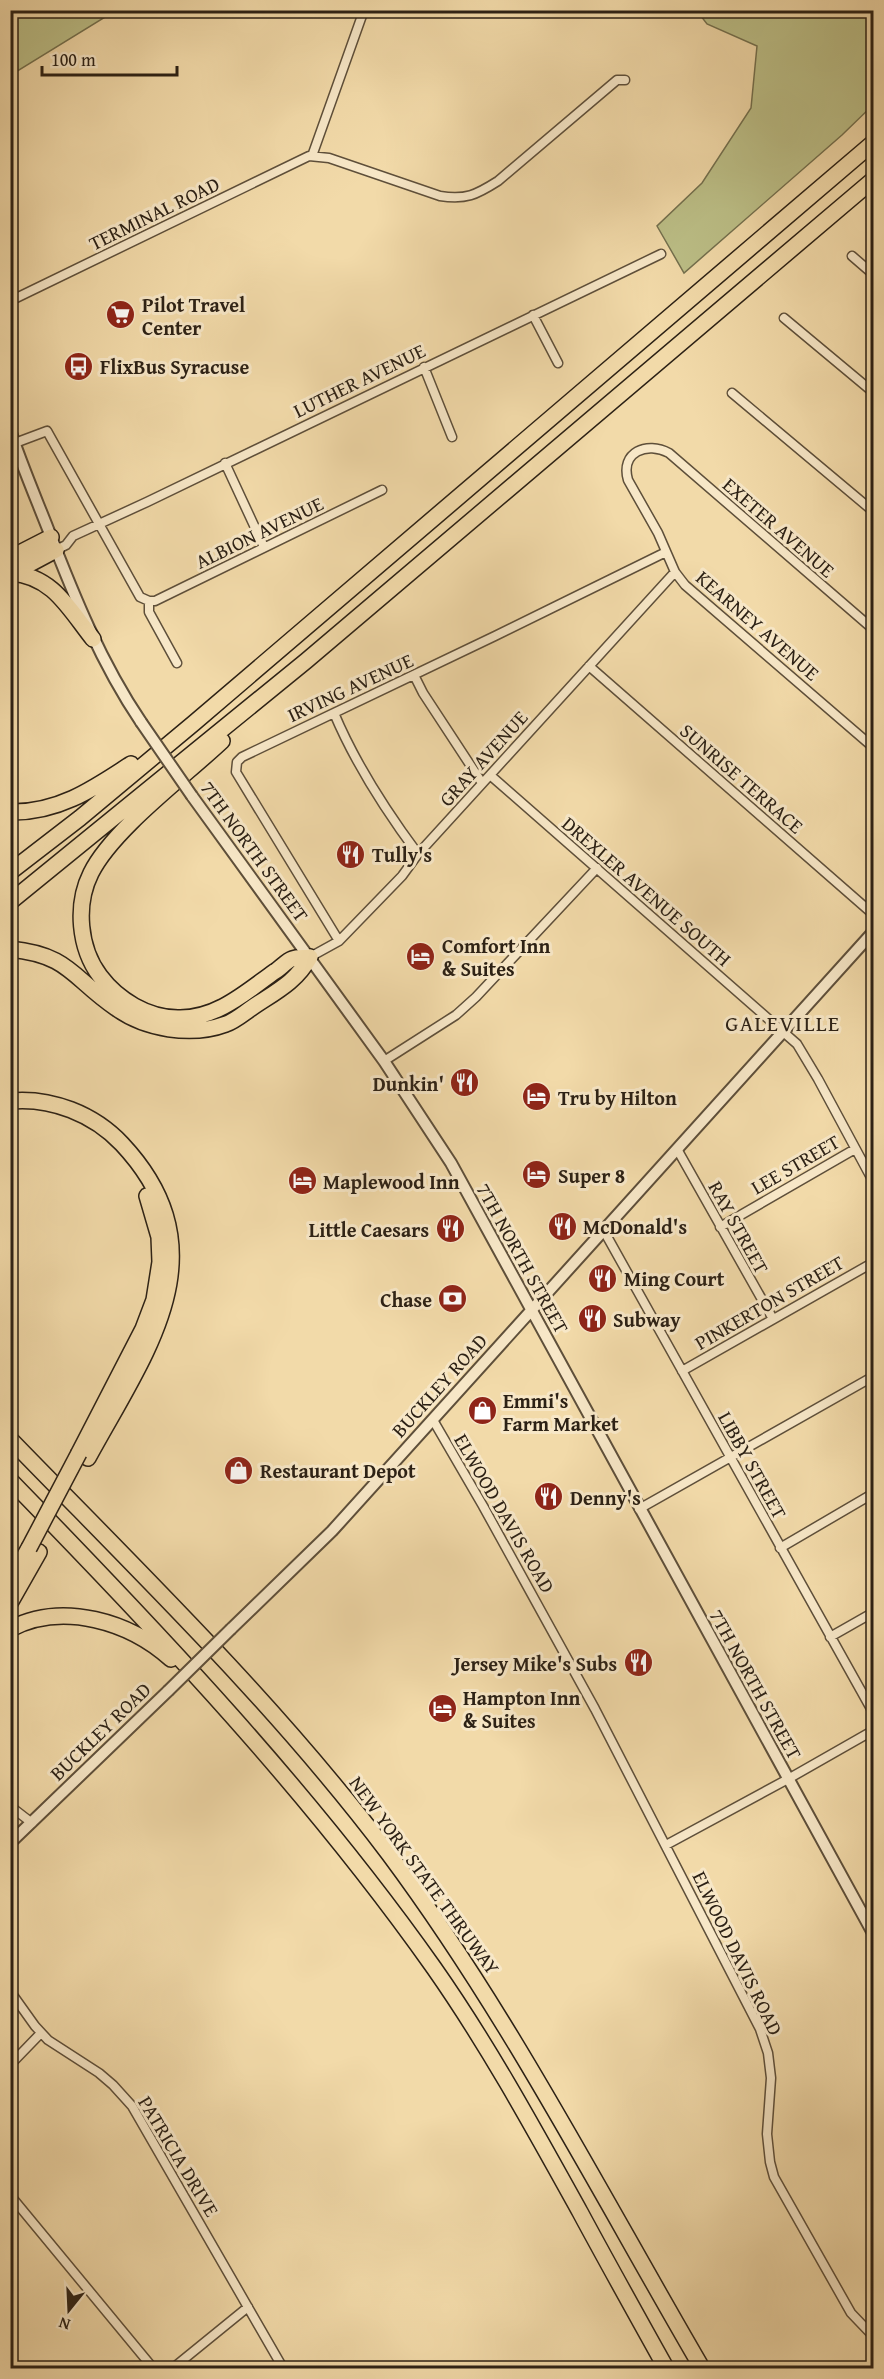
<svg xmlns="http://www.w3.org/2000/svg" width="884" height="2379" viewBox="0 0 884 2379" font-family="'Gentium Book Plus',serif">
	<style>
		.green { fill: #bcbf87; stroke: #74704e; stroke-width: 1.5 }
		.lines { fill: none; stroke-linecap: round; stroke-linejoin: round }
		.minor-casing { stroke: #5e4f3a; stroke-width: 11 }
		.tertiary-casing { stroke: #5e4f3a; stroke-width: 14 }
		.motorway-casing { stroke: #2c2115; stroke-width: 18 }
		.minor { stroke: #f7e7c7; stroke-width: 8 }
		.tertiary { stroke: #f7e7c7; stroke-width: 10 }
		.motorway { stroke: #f2daa9; stroke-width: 15 }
		.tertiary-bridge-casing { stroke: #5e4f3a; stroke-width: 14; stroke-linecap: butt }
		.motorway-bridge-casing { stroke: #2c2115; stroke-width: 18; stroke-linecap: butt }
		.tertiary-bridge { stroke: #f7e7c7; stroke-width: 10 }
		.motorway-bridge { stroke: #f2daa9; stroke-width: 15 }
		.labels { text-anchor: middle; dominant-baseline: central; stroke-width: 6; stroke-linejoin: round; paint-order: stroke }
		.street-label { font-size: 20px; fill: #2c2115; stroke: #f7e7c7 }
		.poi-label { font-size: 20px; font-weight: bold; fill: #2c2115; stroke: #f7e7c7; text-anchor: start }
		.quarter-label { font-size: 22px; letter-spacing: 1.5px; fill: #2c2115; stroke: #f7e7c7 }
	</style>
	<rect width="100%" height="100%" fill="#f2daa9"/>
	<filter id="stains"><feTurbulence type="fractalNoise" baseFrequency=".00333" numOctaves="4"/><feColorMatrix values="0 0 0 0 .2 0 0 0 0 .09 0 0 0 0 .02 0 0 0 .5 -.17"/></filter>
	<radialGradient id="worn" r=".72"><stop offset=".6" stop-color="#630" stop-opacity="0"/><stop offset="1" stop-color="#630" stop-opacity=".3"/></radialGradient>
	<!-- green -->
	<path class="green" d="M23 11V10L115 11 11 75V20Z
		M697 11H873L874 104 842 135 684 273 657 226 702 183 751 108 757 46 707 24Z"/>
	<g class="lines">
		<defs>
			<path id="minor" d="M312 156 364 10
				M852 256 874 275
				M10 301 309 156 329 158 440 196C466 200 476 195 498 181L617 80H625
				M533 315 558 363
				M784 318 874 393
				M424 367 452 437
				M732 393 874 512
				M15 443 47 431 140 597 149 601
				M225 463 264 547
				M56 550 66 545 73 536 147 502 661 254
				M149 601H155L382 490
				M149 601V612L177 663
				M874 630 669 453C647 441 620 452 628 480L658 533 675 572 685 585 874 748
				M589 666 874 915
				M414 675 423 693 482 783
				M334 713C355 763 386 811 418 854
				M490 775 797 1044 818 1079 874 1183
				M339 941 236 772 237 762 242 757 495 636 666 552
				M310 957 339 941 402 876 418 854 675 572
				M384 1061 456 1015 476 997 597 868
				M677 1149 773 1319
				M720 1227 855 1149
				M604 1231 874 1714
				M682 1371 874 1262
				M433 1420 483 1506 595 1709 760 2029 768 2053 771 2078 767 2134 770 2162 774 2177 851 2313 874 2337
				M639 1509 874 1376
				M780 1548 874 1493
				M830 1637 874 1612
				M10 1806 32 1823
				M666 1845 788 1779 874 1730
				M10 1991 35 2026 48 2040 99 2073 113 2085 132 2106 283 2368
				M10 2065 41 2033
				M10 2195 153 2368
				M173 2368 248 2307"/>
			<path id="tertiary" d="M10 430C21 463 35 496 48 529 74 596 101 663 141 722
				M192 796 384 1061 451 1163 874 1935
				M231 1629 332 1531 874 931
				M10 1843 168 1691"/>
			<path id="motorway" d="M10 558 51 537
				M11 573C53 576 69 609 93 639
				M11 574 56 550
				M222 741C185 776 113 829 91 873 75 905 79 948 100 976 118 1000 148 1018 178 1018 216 1019 245 993 274 972 280 969 286 961 292 959 298 957 305 958 310 957
				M10 812C58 813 93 789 131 764
				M10 872 80 818 194 723 874 142
				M10 902 306 661 874 179
				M10 949C70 955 72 978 116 1008 145 1029 191 1037 226 1024 235 1021 244 1013 253 1007 277 991 296 982 310 957
				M10 1101C51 1097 94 1114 122 1144 224 1253 145 1353 88 1458
				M10 1439C141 1574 276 1704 389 1854 509 2015 601 2195 702 2368
				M79 1453 143 1329 154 1300 160 1262 159 1237 147 1196
				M10 1480C161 1635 309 1791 434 1968 488 2045 534 2129 580 2212 608 2264 637 2316 666 2368
				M10 1582 29 1548
				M10 1603 39 1552
				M10 1629C63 1601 130 1622 171 1659"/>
		</defs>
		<!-- minor casing -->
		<use href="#minor" class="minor-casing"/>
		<!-- tertiary casing -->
		<use href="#tertiary" class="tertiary-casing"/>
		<!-- motorway casing -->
		<use href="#motorway" class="motorway-casing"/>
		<!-- minor -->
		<use href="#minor" class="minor"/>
		<!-- tertiary -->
		<use href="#tertiary" class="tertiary"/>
		<!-- motorway -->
		<use href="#motorway" class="motorway"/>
		<defs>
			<path id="tertiary-bridge" d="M141 722 192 796
				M168 1691 231 1629"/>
			<path id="motorway-bridge" d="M29 1548 79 1453"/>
		</defs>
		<!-- tertiary-bridge casing -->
		<use href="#tertiary-bridge" class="tertiary-bridge-casing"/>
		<!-- motorway-bridge casing -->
		<use href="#motorway-bridge" class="motorway-bridge-casing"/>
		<!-- tertiary-bridge -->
		<use href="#tertiary-bridge" class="tertiary-bridge"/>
		<!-- motorway-bridge -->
		<use href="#motorway-bridge" class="motorway-bridge"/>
	</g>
	<!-- icons -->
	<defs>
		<symbol id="supermarket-disc" viewBox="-11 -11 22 22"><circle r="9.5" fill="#8f2418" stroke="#f7e7c7"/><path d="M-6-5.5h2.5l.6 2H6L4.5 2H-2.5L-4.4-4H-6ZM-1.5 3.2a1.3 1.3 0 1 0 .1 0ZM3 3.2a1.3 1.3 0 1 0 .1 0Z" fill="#fff"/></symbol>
		<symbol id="bus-disc" viewBox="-11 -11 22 22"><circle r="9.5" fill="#8f2418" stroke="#f7e7c7"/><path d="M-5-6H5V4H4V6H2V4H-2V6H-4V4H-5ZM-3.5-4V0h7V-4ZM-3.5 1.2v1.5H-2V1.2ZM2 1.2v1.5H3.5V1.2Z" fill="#fff"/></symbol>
		<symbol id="restaurant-disc" viewBox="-11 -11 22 22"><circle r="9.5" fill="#8f2418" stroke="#f7e7c7"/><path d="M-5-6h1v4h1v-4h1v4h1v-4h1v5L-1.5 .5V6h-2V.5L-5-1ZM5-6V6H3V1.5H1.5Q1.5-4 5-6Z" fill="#fff"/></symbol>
		<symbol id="hotel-disc" viewBox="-11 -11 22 22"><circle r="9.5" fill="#8f2418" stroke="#f7e7c7"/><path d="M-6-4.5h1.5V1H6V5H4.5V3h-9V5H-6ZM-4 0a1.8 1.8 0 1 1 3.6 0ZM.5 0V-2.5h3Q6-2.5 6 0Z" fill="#fff"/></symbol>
		<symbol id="bank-disc" viewBox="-11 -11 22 22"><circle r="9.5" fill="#8f2418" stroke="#f7e7c7"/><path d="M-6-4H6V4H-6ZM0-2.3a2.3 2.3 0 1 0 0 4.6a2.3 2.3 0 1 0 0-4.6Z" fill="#fff"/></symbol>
		<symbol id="shop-disc" viewBox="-11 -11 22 22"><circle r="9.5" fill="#8f2418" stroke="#f7e7c7"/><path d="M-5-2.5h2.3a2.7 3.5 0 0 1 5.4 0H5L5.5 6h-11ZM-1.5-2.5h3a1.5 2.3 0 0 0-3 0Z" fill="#fff"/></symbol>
	</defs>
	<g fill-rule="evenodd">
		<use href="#supermarket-disc" x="104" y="298" width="33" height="33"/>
		<use href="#bus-disc" x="62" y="350" width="33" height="33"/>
		<use href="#restaurant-disc" x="334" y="838" width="33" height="33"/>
		<use href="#hotel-disc" x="404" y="940" width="33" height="33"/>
		<use href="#restaurant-disc" x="448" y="1066" width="33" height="33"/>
		<use href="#hotel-disc" x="520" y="1080" width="33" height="33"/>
		<use href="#hotel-disc" x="520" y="1158" width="33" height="33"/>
		<use href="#hotel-disc" x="286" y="1164" width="33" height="33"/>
		<use href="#restaurant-disc" x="546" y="1210" width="33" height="33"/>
		<use href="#restaurant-disc" x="434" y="1212" width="33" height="33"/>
		<use href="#restaurant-disc" x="586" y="1262" width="33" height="33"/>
		<use href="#bank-disc" x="436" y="1282" width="33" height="33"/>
		<use href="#restaurant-disc" x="576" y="1302" width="33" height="33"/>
		<use href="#shop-disc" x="466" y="1394" width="33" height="33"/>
		<use href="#shop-disc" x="222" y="1454" width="33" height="33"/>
		<use href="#restaurant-disc" x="532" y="1480" width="33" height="33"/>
		<use href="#restaurant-disc" x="622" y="1646" width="33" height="33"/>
		<use href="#hotel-disc" x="426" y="1692" width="33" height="33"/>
	</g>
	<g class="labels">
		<!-- street labels -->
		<g class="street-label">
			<text transform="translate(154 213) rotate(-26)">TERMINAL ROAD</text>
			<text transform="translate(359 380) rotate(-26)">LUTHER AVENUE</text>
			<text transform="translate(779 527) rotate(41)">EXETER AVENUE</text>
			<text transform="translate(259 532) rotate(-26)">ALBION AVENUE</text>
			<text transform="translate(758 625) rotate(41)">KEARNEY AVENUE</text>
			<text transform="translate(350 687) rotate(-25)">IRVING AVENUE</text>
			<text transform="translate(483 758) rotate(-48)">GRAY AVENUE</text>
			<text transform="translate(742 778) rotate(41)">SUNRISE TERRACE</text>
			<text transform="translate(255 851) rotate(54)">7TH NORTH STREET</text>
			<text transform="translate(647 891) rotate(41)">DREXLER AVENUE SOUTH</text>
			<text transform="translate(795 1164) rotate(-30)">LEE STREET</text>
			<text transform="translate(739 1227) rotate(61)">RAY STREET</text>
			<text transform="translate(523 1258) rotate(61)">7TH NORTH STREET</text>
			<text transform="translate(769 1302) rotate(-30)">PINKERTON STREET</text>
			<text transform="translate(439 1385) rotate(-48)">BUCKLEY ROAD</text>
			<text transform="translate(753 1465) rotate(61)">LIBBY STREET</text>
			<text transform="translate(505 1513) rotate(60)">ELWOOD DAVIS ROAD</text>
			<text transform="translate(756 1684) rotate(61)">7TH NORTH STREET</text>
			<text transform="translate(100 1731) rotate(-44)">BUCKLEY ROAD</text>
			<text transform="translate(425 1875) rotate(54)">NEW YORK STATE THRUWAY</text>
			<text transform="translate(738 1953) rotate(64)">ELWOOD DAVIS ROAD</text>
			<text transform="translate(179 2156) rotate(59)">PATRICIA DRIVE</text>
		</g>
		<!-- poi labels -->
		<g class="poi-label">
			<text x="142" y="304">Pilot Travel<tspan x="142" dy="23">Center</tspan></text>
			<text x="100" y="366">FlixBus Syracuse</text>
			<text x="372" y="854">Tully's</text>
			<text x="442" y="945">Comfort Inn<tspan x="442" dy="23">&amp; Suites</tspan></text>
			<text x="444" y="1083" text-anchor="end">Dunkin'</text>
			<text x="558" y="1097">Tru by Hilton</text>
			<text x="558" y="1175">Super 8</text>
			<text x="323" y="1181">Maplewood Inn</text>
			<text x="583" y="1226">McDonald's</text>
			<text x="429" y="1229" text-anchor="end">Little Caesars</text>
			<text x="624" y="1278">Ming Court</text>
			<text x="432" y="1299" text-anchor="end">Chase</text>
			<text x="613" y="1319">Subway</text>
			<text x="503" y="1400">Emmi's<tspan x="503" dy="23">Farm Market</tspan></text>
			<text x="260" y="1470">Restaurant Depot</text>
			<text x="570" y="1497">Denny's</text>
			<text x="617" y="1663" text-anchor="end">Jersey Mike's Subs</text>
			<text x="463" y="1697">Hampton Inn<tspan x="463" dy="23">&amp; Suites</tspan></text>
		</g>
		<!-- quarter labels -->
		<g class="quarter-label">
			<text x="783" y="1023">GALEVILLE</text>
		</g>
	</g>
	<!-- margin -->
	<rect width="884" height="2379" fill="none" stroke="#f2daa9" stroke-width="36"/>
	<rect x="12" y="12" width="860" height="2355" fill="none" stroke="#2c2115" stroke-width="3"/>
	<rect x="18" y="18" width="848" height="2343" fill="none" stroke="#2c2115" stroke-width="1.5"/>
	<!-- north arrow -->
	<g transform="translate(69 2310) rotate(198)" stroke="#f7e7c7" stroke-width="4.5" paint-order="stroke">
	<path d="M0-4.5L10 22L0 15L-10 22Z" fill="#2c2115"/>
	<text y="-9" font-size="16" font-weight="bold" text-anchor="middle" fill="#2c2115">N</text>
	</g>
	<!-- scale -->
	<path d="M42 66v9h135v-9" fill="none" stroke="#2c2115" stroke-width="3"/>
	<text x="51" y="66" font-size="18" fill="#2c2115" stroke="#f7e7c7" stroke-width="4.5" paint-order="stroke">100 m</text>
	<rect width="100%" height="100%" filter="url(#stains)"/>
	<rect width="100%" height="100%" fill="url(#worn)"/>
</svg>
